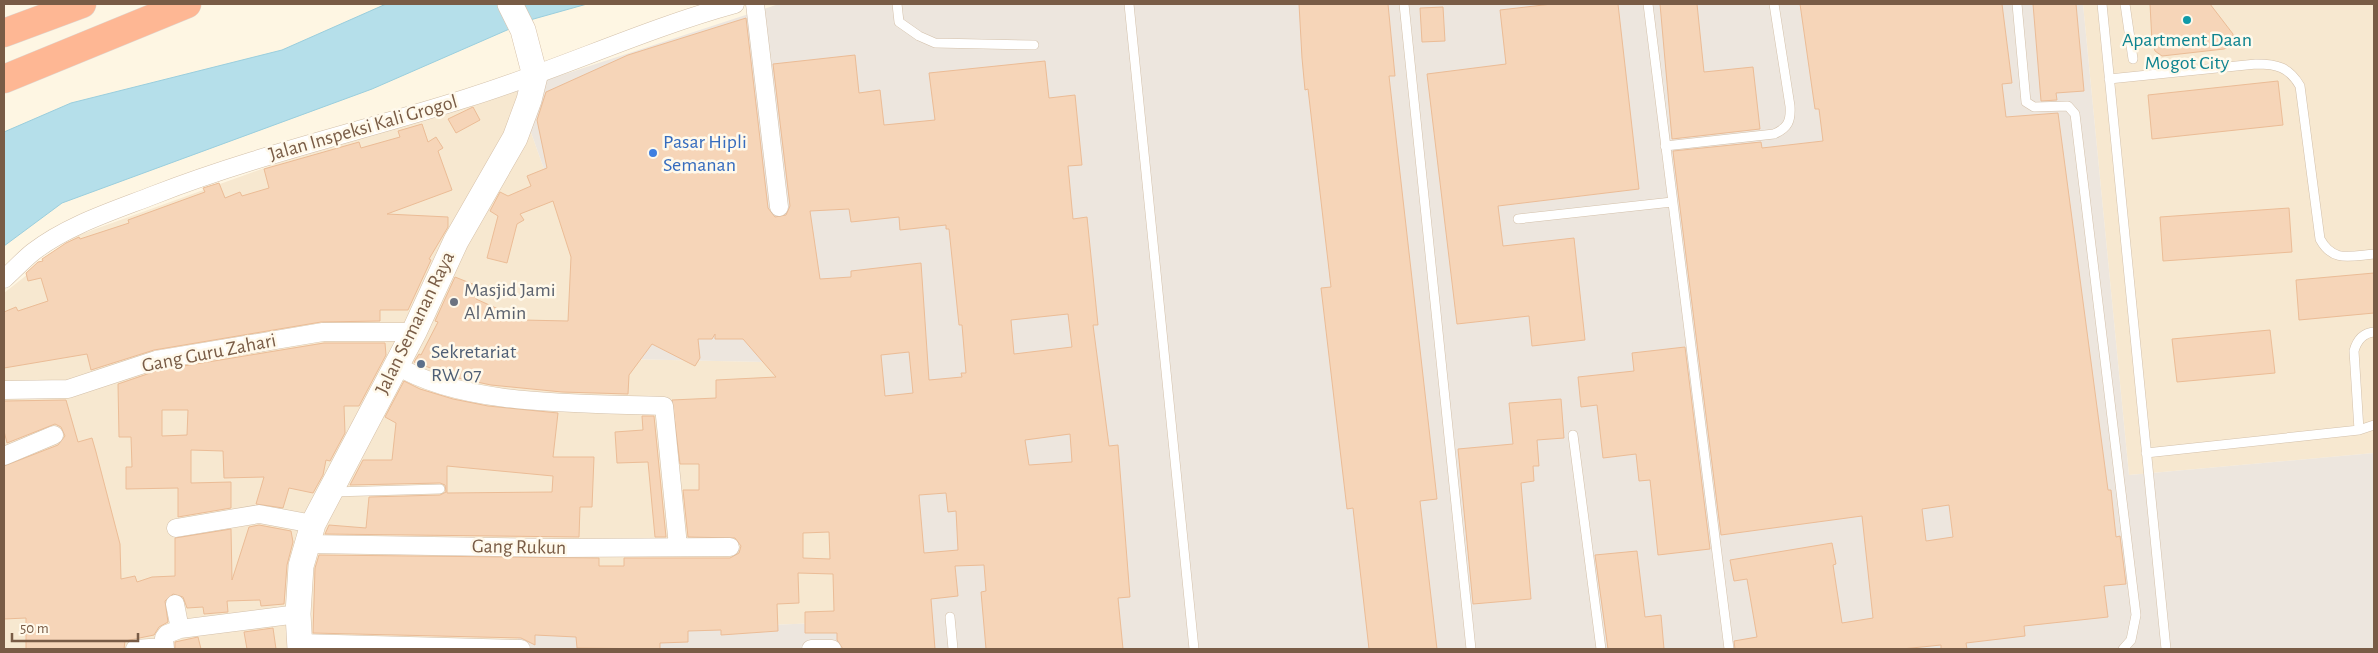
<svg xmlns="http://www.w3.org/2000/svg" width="2378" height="653" viewBox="0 0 2378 653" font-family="'Alegreya Sans',sans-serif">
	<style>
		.residential { fill: #f7e8d0 }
		.industrial { fill: #ede6de }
		.water { fill: #b5dfea; stroke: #9acedd }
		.building { fill: #f6d5b8; stroke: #ebbc96; fill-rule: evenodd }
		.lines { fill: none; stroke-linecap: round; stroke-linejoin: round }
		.lane-casing { stroke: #d3c0aa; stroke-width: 10 }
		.street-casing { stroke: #d3c0aa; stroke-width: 19 }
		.secondary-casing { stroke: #d6c0a8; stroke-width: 26 }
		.highway-casing { stroke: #dfd8d3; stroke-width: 29 }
		.lane { stroke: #fff; stroke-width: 9 }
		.street { stroke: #fff; stroke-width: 18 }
		.secondary { stroke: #fff; stroke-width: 25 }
		.highway { stroke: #feb794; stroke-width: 28 }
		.culture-dot { fill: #0f9aa8; stroke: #fff9eb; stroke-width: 2 }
		.shop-dot { fill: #3f7fe0; stroke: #fff9eb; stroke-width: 2 }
		.worship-dot { fill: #6b7280; stroke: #fff9eb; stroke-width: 2 }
		.service-dot { fill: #5c6f8a; stroke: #fff9eb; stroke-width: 2 }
		.labels { text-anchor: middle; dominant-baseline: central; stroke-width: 5; stroke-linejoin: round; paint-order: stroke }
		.culture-label { font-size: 20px; fill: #0d838f; stroke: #fff9eb }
		.street-label { font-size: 20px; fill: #795c46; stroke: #fff9eb }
		.shop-label { font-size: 20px; fill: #366cbe; stroke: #fff9eb; text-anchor: start }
		.worship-label { font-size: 20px; fill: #5b616d; stroke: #fff9eb; text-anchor: start }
		.service-label { font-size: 20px; fill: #4e5e75; stroke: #fff9eb; text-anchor: start }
	</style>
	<rect width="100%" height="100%" fill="#fef6e3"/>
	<!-- residential -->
	<path class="residential" d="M2083 4H2374V453L2129 475Z
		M516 90 579 268 576 358 856 364 870 621 517 635 518 649H4V293L76 236 395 121Z"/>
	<!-- industrial -->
	<path class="industrial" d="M779 4H2083L2129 475 2374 453V649H518L517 635 869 621 856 364 576 358 579 268 516 90Z"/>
	<!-- water -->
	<path class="water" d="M386 4H587L530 20 372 89 62 203 4 246V132L71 103 282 50Z"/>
	<!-- building -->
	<path class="building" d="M1299 4H1388L1395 76H1389L1437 499 1420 501 1437 649H1369L1353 508 1347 509 1321 288 1331 287 1308 89 1305 90 1302 58Z
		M1552 4H1618L1639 189 1498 206 1503 246 1574 238 1585 340 1532 346 1529 316 1457 324 1427 74 1506 64 1500 10Z
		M1660 4H1697L1704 72 1753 67 1760 129 1672 139Z
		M1800 4H2002L2012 83 2002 84 2006 117 2058 113 2108 490H2111L2116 537 2120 536 2126 584 2104 586 2108 617 2024 626 2025 636 1966 643 1967 649H1941V645L1902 649H1735L1734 641 1757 637 1747 579 1734 581 1730 560 1832 543 1836 564 1833 565 1842 623 1873 618 1862 516 1721 535 1674 160 1673 151 1761 142 1762 148 1823 141 1819 109H1815ZM1949 505 1953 537 1926 541 1922 509Z
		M2033 4H2076L2084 91 2056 93 2057 100 2041 101Z
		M2150 4H2210L2233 34V45L2224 49 2162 56 2155 51 2152 42Z
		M1443 7 1445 41 1422 42 1420 8Z
		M746 18 768 208 775 217 786 215 790 206 773 64 855 55 859 93 880 90 884 125 935 120 929 73 1045 61 1049 98 1075 95 1082 165 1068 166 1073 219 1087 217 1098 325H1093L1109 446 1118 445 1130 597 1118 598 1123 649H986L981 592 986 591 984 565 955 566 958 596 931 599 935 649H843L837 640V633H805V612L834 611 833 574 798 573 799 603 777 604 778 631 721 635V630L688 631V642L660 643V649L577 648 576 637 535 635V645L521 638 313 633 315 568 319 555 599 558V566H624V558H730L739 553 741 546 735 538 688 537 683 490H699V464H680L672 400 716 398V380L776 377 743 339H715V334L712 339H698L700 358 695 366 652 344 629 375 628 394 562 392 491 385 458 378 414 362 419 354 421 355 438 322 435 321 455 277 480 287 476 299 507 313 524 316 523 320 568 321 571 257 553 201 520 214 524 220 517 224 507 263 487 258 498 216 490 211 500 192 508 196 531 186 527 176 547 168 537 120 546 92 628 55ZM849 209 851 222 899 217 900 230 946 225V229H949L959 325H962L966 373H961L962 377 929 380 921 263 851 271V277L820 279 810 211ZM1068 314 1072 347 1014 354 1011 320ZM909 352 913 393 885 396 881 355ZM1070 434 1072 462 1029 465 1025 440ZM946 493 948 512 956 511 958 550 924 553 919 495ZM829 532 830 559 803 558V533Z
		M2278 81 2283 125 2152 139 2148 95Z
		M473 107 480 120 456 133 448 119Z
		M422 124 428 142 436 137 443 148 438 151 452 190 387 214 448 217V227L429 259 431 260 408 310H380V321L321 322 154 350 91 370 87 354 4 368V312L16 307 18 311 48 301 41 278 28 281 26 273 38 262 43 261 42 259 66 243 79 237 80 239 129 223 128 220 205 192 203 188 219 183 225 198 240 192 242 196 269 188 264 169 359 142 361 148 400 137 398 131Z
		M2289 208 2292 252 2163 261 2160 217Z
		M2374 273V313L2299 320 2296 280Z
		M2270 330 2275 373 2177 382 2172 339Z
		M324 343H385L386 355 359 406H344L345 433 330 461 326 460 323 475 313 493 289 488 283 508 256 504 264 477 224 478 223 451 191 450V483L231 482V508L178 517V488L126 489V467H132L131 437H119L118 384 159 370ZM162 410H188L187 435 162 436Z
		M1685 347 1710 549 1658 555 1650 480 1639 481 1636 454 1603 458 1597 405 1581 407 1578 377 1634 371 1632 353Z
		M404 381 420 389 453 399 488 406 558 413 553 457H594L592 507H580L579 537 325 534 329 525 366 528 369 497 440 495 446 492 445 485 440 483 350 485 363 460H392L396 423 385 417ZM447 466 553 476 552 492 447 493Z
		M1561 399 1564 438 1537 440 1539 466H1533L1534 481 1521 483 1531 599 1473 604 1458 449 1513 444 1509 403Z
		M66 400 78 442 92 438 96 452 120 544 121 579 135 576 137 582 152 577 175 576V538L231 529 232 580 249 527 259 525 291 531 293 542 287 565 284 604 261 606 260 600 227 601 228 612 204 614 203 607 187 608 183 597 173 594 165 601 168 622 159 627 154 635 125 641 124 649H26V618L4 619V466L58 445 65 436 61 427 55 424 7 443 4 431V401Z
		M642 416H654L666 537H655L648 462 617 463 615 432 643 430Z
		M1637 551 1645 617 1661 615 1664 649H1608L1595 555Z
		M273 628 276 649H247L244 632Z
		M198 637 201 649H175V642Z"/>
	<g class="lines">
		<defs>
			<path id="lane" d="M897 4 899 22 919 36 935 43 1034 45
				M1129 4 1194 649
				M1404 4 1471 649
				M1648 4 1729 649
				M2017 4 2026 102 2034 107 2068 106 2075 114 2136 615 2131 640 2123 649
				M2102 4 2166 649
				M2125 4 2133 59
				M2109 79 2256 64C2277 64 2289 67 2300 86L2320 239C2333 263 2350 256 2374 254
				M1665 146 1774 134C1788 128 1791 121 1790 106L1774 4
				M1518 219 1672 202
				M2359 430 2354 351C2357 340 2363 333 2374 332
				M1573 435 1601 649
				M2146 453 2359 430 2374 425
				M332 492 440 489
				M950 617 953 649"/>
			<path id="street" d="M755 4 779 207
				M4 279C14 270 23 260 33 252 68 225 113 211 154 195 256 155 363 131 467 98 558 70 644 29 735 4
				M396 365C463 407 584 403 664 406L678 546
				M4 390 68 389 156 360 323 332H414
				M4 456 54 435
				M176 528 259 514 313 524
				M308 544 560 548 730 547
				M175 604 180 629
				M300 643 521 649
				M135 649 164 647
				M165 649 164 638 167 634 180 629 298 614
				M811 649H832"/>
			<path id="secondary" d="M300 649 298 614 301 566 313 524 414 332 456 241 515 138 529 100 535 76 523 30 510 4"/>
			<path id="highway" d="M4 33 82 4
				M4 79 187 4"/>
		</defs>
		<!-- lane casing -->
		<use href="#lane" class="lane-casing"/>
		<!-- street casing -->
		<use href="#street" class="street-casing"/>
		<!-- secondary casing -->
		<use href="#secondary" class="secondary-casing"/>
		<!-- highway casing -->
		<use href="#highway" class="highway-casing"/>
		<!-- lane -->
		<use href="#lane" class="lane"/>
		<!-- street -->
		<use href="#street" class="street"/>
		<!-- secondary -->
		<use href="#secondary" class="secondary"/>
		<!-- highway -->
		<use href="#highway" class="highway"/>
	</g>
	<!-- markers -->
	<circle class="culture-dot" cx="2187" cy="20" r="5"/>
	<circle class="shop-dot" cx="653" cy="153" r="5"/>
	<circle class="worship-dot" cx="454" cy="302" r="5"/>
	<circle class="service-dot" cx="421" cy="364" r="5"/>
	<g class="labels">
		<!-- culture labels -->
		<g class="culture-label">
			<text x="2187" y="40">Apartment Daan<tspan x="2187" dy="23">Mogot City</tspan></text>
		</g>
		<!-- street labels -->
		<g class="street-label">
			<text transform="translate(363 128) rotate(-16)">Jalan Inspeksi Kali Grogol</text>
			<text transform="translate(415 323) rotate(-64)">Jalan Semanan Raya</text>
			<text transform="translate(209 353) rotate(-11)">Gang Guru Zahari</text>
			<text transform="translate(519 547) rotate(1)">Gang Rukun</text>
		</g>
		<!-- shop labels -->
		<g class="shop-label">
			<text x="663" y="142">Pasar Hipli<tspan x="663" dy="23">Semanan</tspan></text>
		</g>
		<!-- worship labels -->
		<g class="worship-label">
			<text x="464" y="290">Masjid Jami<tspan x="464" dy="23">Al Amin</tspan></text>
		</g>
		<!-- service labels -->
		<g class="service-label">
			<text x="431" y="352">Sekretariat<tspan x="431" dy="23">RW 07</tspan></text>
		</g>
	</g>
	<!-- border -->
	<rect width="2378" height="653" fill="none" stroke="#795c46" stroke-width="10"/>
	<!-- scale -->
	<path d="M12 633v8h126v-8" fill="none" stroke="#795c46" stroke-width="2.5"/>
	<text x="20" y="633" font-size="15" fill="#795c46" stroke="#fff9eb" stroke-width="4" paint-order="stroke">50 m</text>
</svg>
